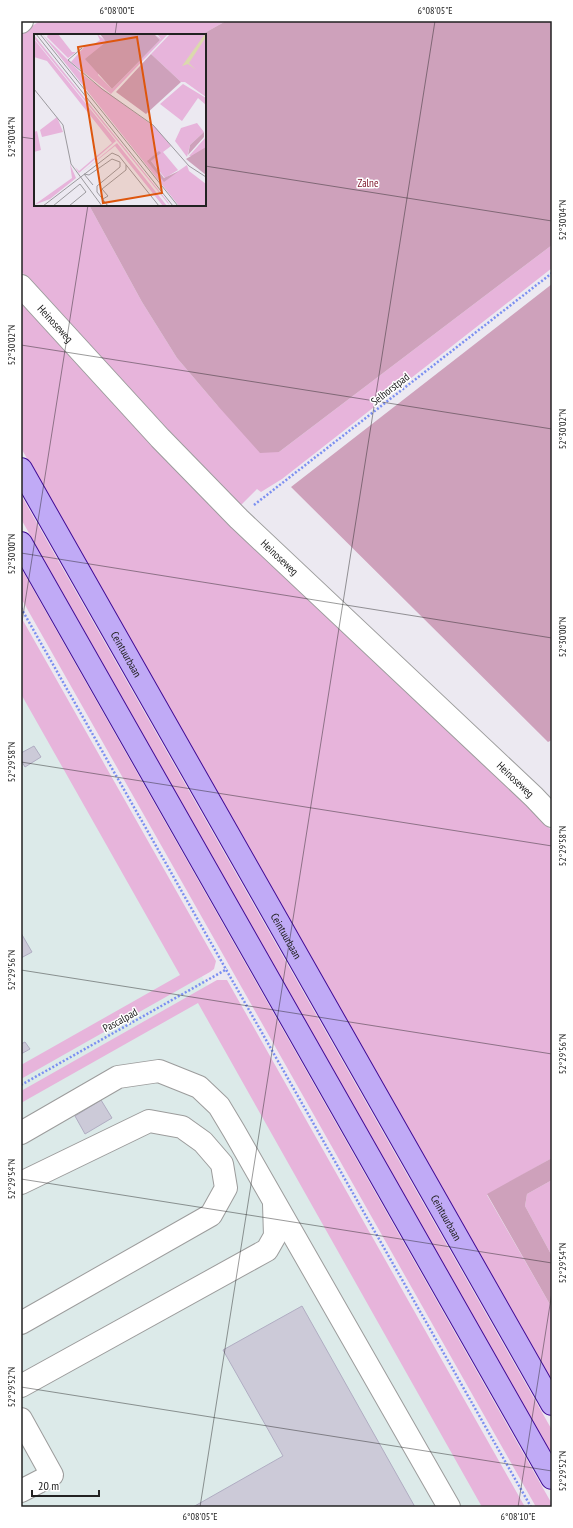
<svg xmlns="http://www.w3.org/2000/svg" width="573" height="1528" viewBox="0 0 573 1528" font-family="'PT Sans Narrow',sans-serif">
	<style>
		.industrial { fill: #dceae9 }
		.grass { fill: #e7b4db }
		.forest { fill: #cea1bb }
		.building { fill: #cccad8; stroke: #b0adc2 }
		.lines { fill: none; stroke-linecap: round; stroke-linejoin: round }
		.minor-casing { stroke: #9c9c9c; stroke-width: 24 }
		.major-casing { stroke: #410b95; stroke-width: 24 }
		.path { stroke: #7b8ff1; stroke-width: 2.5; stroke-dasharray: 2 2; stroke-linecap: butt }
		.minor { stroke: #fff; stroke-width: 22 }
		.major { stroke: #c0aaf6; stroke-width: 22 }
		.ticks { fill: none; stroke: #222; stroke-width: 1; stroke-opacity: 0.45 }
		.labels { text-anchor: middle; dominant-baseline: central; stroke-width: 3; stroke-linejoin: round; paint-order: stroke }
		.park-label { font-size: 11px; fill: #7c1428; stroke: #fff }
		.street-label { font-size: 11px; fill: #222; stroke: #fff }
		.inset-road { fill: none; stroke: #9b999e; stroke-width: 1 }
		.view { fill: #de560d; fill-opacity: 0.15; stroke: #de560d; stroke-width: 2 }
		.inset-edge { fill: none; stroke: #222; stroke-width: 2 }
		.neatline { fill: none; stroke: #222; stroke-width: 1.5 }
		.ticks-label { font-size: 10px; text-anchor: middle; fill: #222 }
	</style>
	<rect width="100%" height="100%" fill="#ece9f1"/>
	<!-- industrial -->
	<path class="industrial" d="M21 663 212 994 501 1507H21Z"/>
	<!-- grass -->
	<path class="grass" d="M40 21H226L201 35H35V205H89L142 302 177 358 217 405 279 452 552 245V268L282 479 261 492 257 489 241 505C165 430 91 352 21 271V33Z
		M21 298 520 797 552 831V1158L487 1195 552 1308V1382L21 448Z
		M21 495 552 1430V1456L21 519Z
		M21 568 552 1504V1507H536L21 598Z
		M21 617 216 961 214 969 210 972 21 1079V1065L180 975 21 694Z
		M217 980H227L525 1507H482L198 1003 21 1103V1091Z
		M552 1180V1256L525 1206 527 1194Z"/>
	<!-- forest -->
	<path class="forest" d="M226 21H552V245L279 452 260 453 217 405 177 358 142 302 89 205H205V35H201Z
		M552 284V740L548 742 291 487Z
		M552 1158V1180L527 1194 525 1206 552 1256V1308L487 1194Z"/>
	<!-- building -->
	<path class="building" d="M34 746 41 757 25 767 21 760V753Z
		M21 933 32 952 21 958Z
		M25 1042 30 1049 21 1054V1044Z
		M101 1100 112 1118 85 1134 75 1116Z
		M302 1306 415 1507H193L283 1456 223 1350Z"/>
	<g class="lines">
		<defs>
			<g id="minor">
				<path d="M21 22 22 21"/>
				<path id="s1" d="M21 286 160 438 239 519 534 797 552 816"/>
				<path d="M21 1133 118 1077 159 1071 199 1087 219 1106 234 1131 449 1507"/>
				<path d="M21 1183 149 1121 182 1127 203 1142 222 1164 226 1188 211 1215 21 1323"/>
				<path d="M21 1386 267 1250 275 1236 274 1204"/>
				<path d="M21 1419 52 1475 21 1491"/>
			</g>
			<g id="major">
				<path id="s2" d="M21 469 552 1404"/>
				<path d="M21 543 552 1478"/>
			</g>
		</defs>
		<!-- minor casing -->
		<use href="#minor" class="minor-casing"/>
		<!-- major casing -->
		<use href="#major" class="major-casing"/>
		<!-- path -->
		<path class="path" d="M254 505 552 273
			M21 608 531 1507
			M21 1085 227 969"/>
		<!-- minor -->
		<use href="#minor" class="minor"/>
		<!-- major -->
		<use href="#major" class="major"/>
	</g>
	<!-- ticks -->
	<path class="ticks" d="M115 35 117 21M21 137 35 139M205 166 552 221M21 345 552 429M21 553 552 638M21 628 88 205M21 762 552 846M21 970 552 1054M21 1179 552 1263M21 1387 552 1471M200 1507 435 21M518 1507 552 1292"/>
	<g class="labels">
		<!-- park labels -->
		<g class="park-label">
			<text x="368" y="183">Zalne</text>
		</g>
		<!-- street labels -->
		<g class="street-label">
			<text stroke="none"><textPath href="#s1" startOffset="51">Heinoseweg</textPath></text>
			<text transform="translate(390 389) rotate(-38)">Selhorstpad</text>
			<text stroke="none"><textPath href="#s1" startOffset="375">Heinoseweg</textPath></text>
			<text stroke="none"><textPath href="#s2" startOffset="213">Ceintuurbaan</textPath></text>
			<text stroke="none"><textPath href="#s1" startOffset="699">Heinoseweg</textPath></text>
			<text stroke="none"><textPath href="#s2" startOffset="537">Ceintuurbaan</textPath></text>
			<text transform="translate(120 1020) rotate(-29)">Pascalpad</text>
			<text stroke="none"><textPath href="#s2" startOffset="861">Ceintuurbaan</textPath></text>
		</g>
	</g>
	<!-- overview -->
	<g transform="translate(34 34)">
		<rect width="172" height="172" fill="#ece9f1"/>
		<path d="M8 0 48 40 122 94 137 112 129 118 144 136 131 144 117 127 126 119 114 126 130 147 153 131 155 137 172 150V172H145ZM14 0H24L38 18H42L34 24 13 3ZM63 0 72 7 64 41 78 55 126 6 120 0 127 5 123 0H134L77 60 37 28 51 12 59 11 66 6ZM136 0H172V63L151 48H147L117 20ZM0 1 134 168 136 172 0 4ZM0 5 82 107 45 139 41 133 45 137 78 109 13 27 0 23ZM149 50 172 64V71L164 64 148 87 126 70ZM23 83 29 98 8 103 6 96ZM163 89 170 98 156 111 153 123 141 107 147 94ZM3 97 7 116 0 118V98ZM172 103V113L161 122H155ZM83 109 133 172H129L81 112 46 140ZM36 130 42 144 16 165 0 171 38 144Z" fill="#e7b4db"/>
		<path d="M66 0H120L126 6 78 55 51 25 72 8ZM117 20 147 48 112 80 82 58ZM170 98V103L154 121 156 111ZM172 113V141L152 125ZM125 117 127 119 117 127 130 144 145 137 130 148 113 127Z" fill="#cea1bb"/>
		<path d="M171 0 172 3 155 29 162 36 154 30 148 32Z" fill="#dbd9ad"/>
		<path class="inset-road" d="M2 0 139 172M6 0 144 172M48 14 34 26 68 55 119 91 155 132 172 143M0 55 29 91 37 130 68 172M50 140 55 141 78 125 86 128V133L63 152V158L74 172M50 140 59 151M69 165 74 162 68 155 92 136V131M9 172 78 119 85 122 125 172M19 172 46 150 52 158 35 172"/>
		<path class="view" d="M103 3 128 159 69 169 44 13Z"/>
		<rect width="172" height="172" class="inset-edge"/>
	</g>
	<!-- border -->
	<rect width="573" height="1528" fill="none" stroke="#ffffff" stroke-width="44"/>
	<!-- scale -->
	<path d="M32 1490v6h67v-6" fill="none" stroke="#222222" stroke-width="2"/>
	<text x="38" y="1490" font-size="12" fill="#222222" stroke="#ffffff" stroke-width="3" paint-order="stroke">20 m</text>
	<rect x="22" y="22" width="529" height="1484" class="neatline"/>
	<g class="ticks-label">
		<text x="117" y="14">6°08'00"E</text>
		<text x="435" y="14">6°08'05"E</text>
		<text transform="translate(11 137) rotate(-90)" y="4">52°30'04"N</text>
		<text transform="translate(562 220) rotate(-90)" y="4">52°30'04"N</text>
		<text transform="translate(11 345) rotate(-90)" y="4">52°30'02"N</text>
		<text transform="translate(562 429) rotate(-90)" y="4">52°30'02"N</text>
		<text transform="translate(11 554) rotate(-90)" y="4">52°30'00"N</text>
		<text transform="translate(562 637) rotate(-90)" y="4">52°30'00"N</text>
		<text transform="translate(11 762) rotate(-90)" y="4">52°29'58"N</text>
		<text transform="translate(562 846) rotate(-90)" y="4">52°29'58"N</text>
		<text transform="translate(11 970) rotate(-90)" y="4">52°29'56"N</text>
		<text transform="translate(562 1054) rotate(-90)" y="4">52°29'56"N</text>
		<text transform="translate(11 1179) rotate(-90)" y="4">52°29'54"N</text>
		<text transform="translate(562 1263) rotate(-90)" y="4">52°29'54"N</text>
		<text transform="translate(11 1387) rotate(-90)" y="4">52°29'52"N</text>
		<text transform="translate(562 1471) rotate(-90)" y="4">52°29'52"N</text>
		<text x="200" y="1520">6°08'05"E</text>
		<text x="518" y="1520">6°08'10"E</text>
	</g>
</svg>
